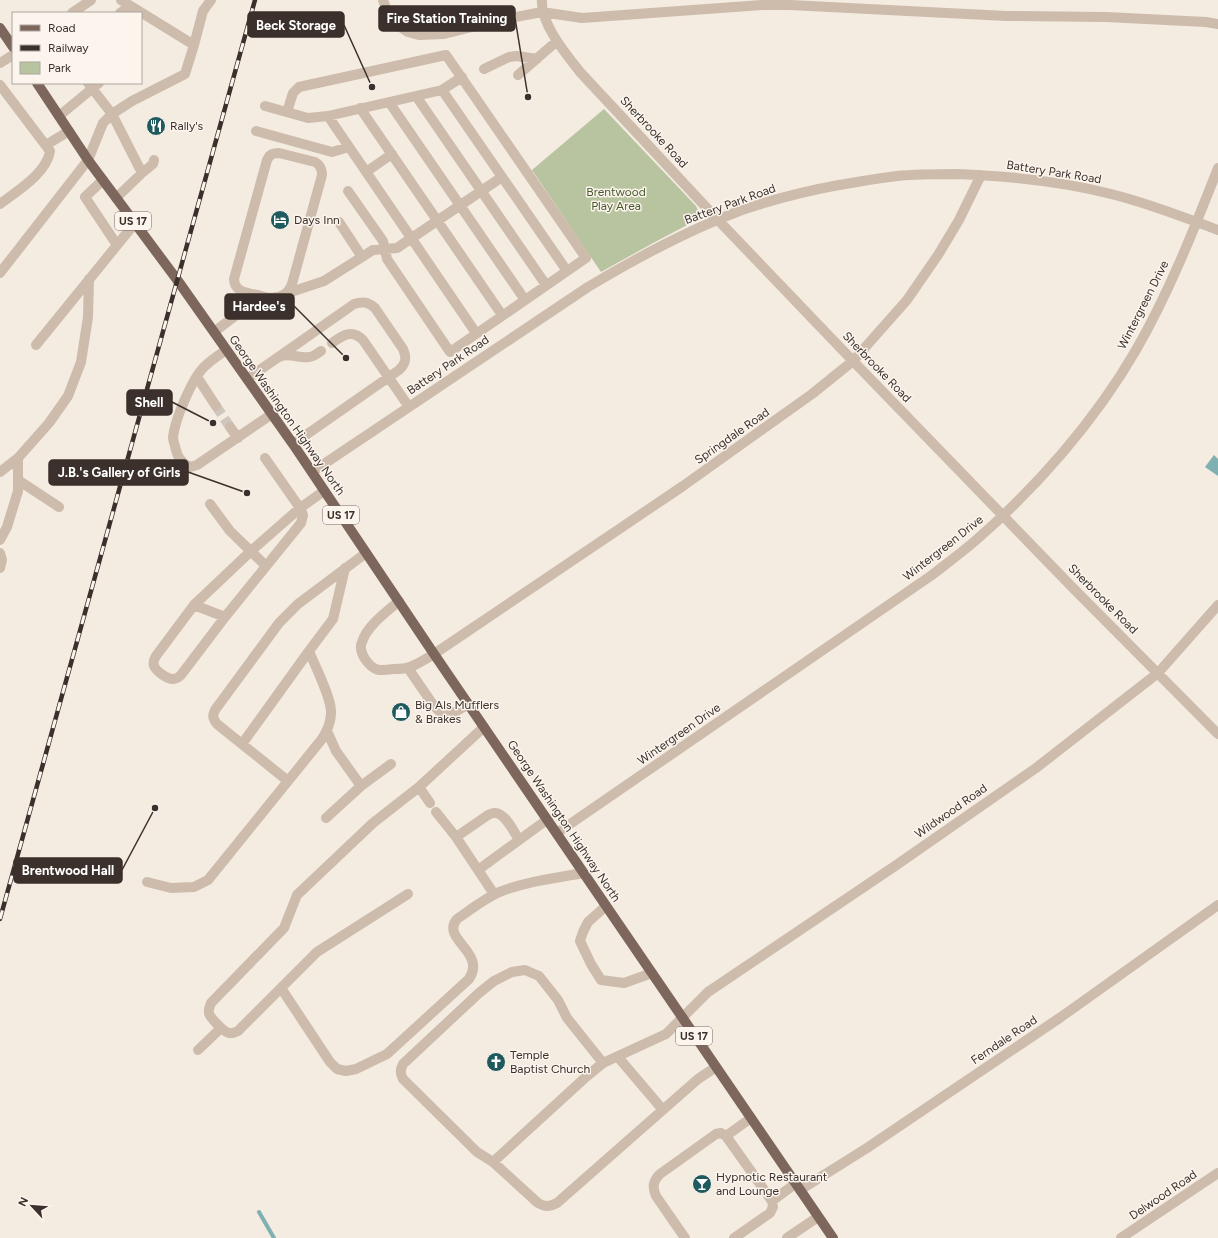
<svg xmlns="http://www.w3.org/2000/svg" width="1218" height="1238" viewBox="0 0 1218 1238" font-family="Figtree,sans-serif">
	<style>
		.green { fill: #b8c4a0 }
		.water { fill: #7fb0b2 }
		.lines { fill: none; stroke-linecap: round; stroke-linejoin: round }
		.stream { stroke: #7fb0b2; stroke-width: 4 }
		.minor-tunnel { stroke: #cfc6bd; stroke-width: 10; stroke-dasharray: 10 5; stroke-linecap: butt }
		.minor { stroke: #cdbbac; stroke-width: 10 }
		.major { stroke: #7d675c; stroke-width: 10 }
		.rail-casing { stroke: #3b302b; stroke-width: 4.5 }
		.rail { stroke: #fbf5ee; stroke-width: 3; stroke-dasharray: 9; stroke-linecap: butt }
		.labels { text-anchor: middle; dominant-baseline: central; stroke-width: 3; stroke-linejoin: round; paint-order: stroke }
		.shield { fill: #fbf5ee; stroke: #756b66; stroke-width: 1 }
		.shield-label { font-size: 11px; font-weight: bold; fill: #3b302b }
		.poi-label { font-size: 12px; fill: #3b302b; stroke: #fbf5ee; text-anchor: start }
		.street-label { font-size: 12px; fill: #3b302b; stroke: #fbf5ee }
		.park-label { font-size: 12px; fill: #4a5a2e; stroke: #fbf5ee }
		.leader { fill: none; stroke: #3b302b; stroke-width: 1.5 }
		.callout-dot { fill: #3b302b; stroke: #fbf5ee; stroke-width: 1.5 }
		.callout { fill: #3b302b; stroke: #3b302b; stroke-width: 1.5 }
		.callout-label { font-size: 13px; text-anchor: middle; font-weight: bold; fill: #fff }
	</style>
	<rect width="100%" height="100%" fill="#f4ebe1"/>
	<!-- green -->
	<path class="green" d="M604 109 696 206 699 213 696 220 693 222 653 243 601 272 532 170Z"/>
	<!-- water -->
	<path class="water" d="M1214 455 1218 459V476L1205 467Z"/>
	<g class="lines">
		<!-- stream -->
		<path class="stream" d="M259 1212 274 1238"/>
		<!-- minor-tunnel -->
		<path class="minor-tunnel" d="M216 406 230 427"/>
		<!-- minor -->
		<path class="minor" d="M121 0 194 45 203 11 211 0
			M383 0 387 11 394 22 399 26 408 32 419 35 444 34 500 20 542 12 582 18 762 5H790L1006 16 1106 17 1206 22 1218 24
			M542 0C540 23 566 54 580 72L718 220 853 361 1072 587 1218 734
			M72 13 91 0
			M120 13 130 6 131 12
			M0 63 13 55
			M484 69 509 57 517 56 537 59
			M518 75 557 41
			M88 83 112 114 142 173
			M0 85 50 151C47 173 17 191 0 204
			M442 90 567 271
			M416 96 546 285
			M389 102 525 300
			M265 106 308 118 328 116 442 90 462 77
			M360 108 502 315
			M287 112 293 93 299 87 446 55 586 258 450 352 387 259 383 241 348 191
			M59 116 99 83
			M328 116 476 333
			M256 131 332 152 349 147
			M46 145 69 131
			M366 172 392 154
			M103 180 85 197 117 245
			M116 198 142 173 153 164 154 160
			M339 222 362 257
			M0 273 88 160 103 123 112 114 132 101 185 74 194 45
			M261 296C250 293 234 293 234 279L267 160C270 154 273 153 279 153L315 162C320 165 322 168 322 175L292 284 289 290 285 294
			M214 332 261 296C270 299 277 299 285 294L324 281 373 250 397 248 502 177
			M332 343C343 335 352 329 363 340L409 407
			M36 345 135 223
			M226 350C219 355 211 360 204 367 192 379 175 419 173 437 173 440 174 443 175 446 177 456 180 462 190 467L197 465 272 414
			M279 357C289 352 299 359 309 357 313 357 317 354 321 351
			M197 377 216 406
			M247 379 354 304C363 301 368 302 375 308L403 349C407 358 406 364 399 370L293 444
			M230 427 238 438
			M265 458 300 508 303 515 301 523 225 617 181 675C179 677 176 679 173 679 167 679 156 671 154 666 153 663 154 659 156 656L194 605 251 551 300 508 324 491
			M0 472 18 458 49 423 68 396 81 362 88 317 89 279
			M312 472 588 287C638 257 688 230 742 210 774 199 806 191 839 185 858 182 878 178 897 176 917 174 937 174 957 174 1009 176 1061 181 1111 194 1148 203 1183 217 1218 230
			M18 480 59 507
			M210 504 230 531 266 566
			M0 540 7 527 18 491V458
			M0 553 2 560 0 568
			M399 601C386 612 367 626 362 642 359 648 362 654 365 659 374 672 380 671 394 669 399 669 405 669 410 667 418 664 426 659 434 654L683 486 812 394 853 361 907 300 938 255 959 220 981 175
			M194 605 225 617
			M408 668 434 706 440 712 448 713 455 712 469 704
			M484 727 419 787 373 823 297 895 284 928 211 1003C210 1006 208 1009 209 1013 210 1018 224 1032 229 1033 233 1034 235 1032 238 1031L281 988 330 1062 337 1069 346 1071 356 1069 387 1054 469 979C487 952 440 939 457 919 470 910 488 896 502 891 528 881 556 878 583 873
			M327 731 336 751 361 786
			M242 744 309 651
			M288 781 217 724C213 719 212 716 215 710L279 623 298 604 366 553
			M419 787 430 803
			M436 812 456 837 494 894
			M326 818 361 786 391 764
			M557 833 932 575C946 564 961 553 975 541 1036 488 1095 421 1136 350 1169 293 1194 229 1218 168
			M456 837 488 815C490 814 492 813 494 813 505 812 514 832 519 840
			M478 870 548 819
			M147 882 171 888 194 887 208 880 322 739C327 731 331 723 331 713 332 699 315 666 309 651L333 619 345 568
			M606 906 588 922 583 932 580 941 591 964 601 980 624 983 652 973
			M281 988 317 952 408 894
			M198 1050 221 1028
			M618 1057 663 1110
			M603 1063 567 1018 558 1000 539 976 525 970 512 972 494 981 479 993 403 1064C400 1070 400 1073 403 1079L477 1152 493 1162 538 1203C545 1207 549 1207 557 1203L698 1079 716 1067
			M751 1118 726 1136 772 1201 795 1184
			M493 1162 587 1076 603 1063 666 1034 708 992 895 866 1036 768 1158 673 1218 605
			M800 1190 867 1148 1061 1017 1218 905
			M685 1238 656 1196C652 1187 653 1181 660 1174L716 1134 721 1133 726 1136
			M734 1238 770 1213 773 1207 772 1201
			M787 1238 818 1217
			M1121 1238 1218 1173"/>
		<!-- major -->
		<path class="major" d="M0 28 13 47
			M37 83 88 160 178 281 293 444 434 654 833 1238"/>
		<defs>
			<path id="rail" d="M0 919 255 0"/>
		</defs>
		<!-- rail casing -->
		<use href="#rail" class="rail-casing"/>
		<!-- rail -->
		<use href="#rail" class="rail"/>
	</g>
	<!-- icons -->
	<defs>
		<symbol id="restaurant-disc" viewBox="-11 -11 22 22"><circle r="9.5" fill="#1f5a5e" stroke="#fbf5ee"/><path d="M-5-6h1v4h1v-4h1v4h1v-4h1v5L-1.5 .5V6h-2V.5L-5-1ZM5-6V6H3V1.5H1.5Q1.5-4 5-6Z" fill="#fff"/></symbol>
		<symbol id="hotel-disc" viewBox="-11 -11 22 22"><circle r="9.5" fill="#1f5a5e" stroke="#fbf5ee"/><path d="M-6-4.5h1.5V1H6V5H4.5V3h-9V5H-6ZM-4 0a1.8 1.8 0 1 1 3.6 0ZM.5 0V-2.5h3Q6-2.5 6 0Z" fill="#fff"/></symbol>
		<symbol id="shop-disc" viewBox="-11 -11 22 22"><circle r="9.5" fill="#1f5a5e" stroke="#fbf5ee"/><path d="M-5-2.5h2.3a2.7 3.5 0 0 1 5.4 0H5L5.5 6h-11ZM-1.5-2.5h3a1.5 2.3 0 0 0-3 0Z" fill="#fff"/></symbol>
		<symbol id="church-disc" viewBox="-11 -11 22 22"><circle r="9.5" fill="#1f5a5e" stroke="#fbf5ee"/><path d="M-1.2-6h2.4v3.5h3.3v2.4h-3.3V6h-2.4V-.1h-3.3v-2.4h3.3Z" fill="#fff"/></symbol>
		<symbol id="bar-disc" viewBox="-11 -11 22 22"><circle r="9.5" fill="#1f5a5e" stroke="#fbf5ee"/><path d="M-6-5H6L.8 .8V4.5H3.5V6h-7V4.5H-.8V.8Z" fill="#fff"/></symbol>
	</defs>
	<g fill-rule="evenodd">
		<use href="#restaurant-disc" x="145" y="115" width="22" height="22"/>
		<use href="#hotel-disc" x="269" y="209" width="22" height="22"/>
		<use href="#shop-disc" x="390" y="701" width="22" height="22"/>
		<use href="#church-disc" x="485" y="1051" width="22" height="22"/>
		<use href="#bar-disc" x="691" y="1173" width="22" height="22"/>
	</g>
	<g class="labels">
		<!-- shield labels -->
		<g class="shield">
			<rect x="115" y="212" width="36" height="18" rx="3"/>
			<rect x="323" y="506" width="36" height="18" rx="3"/>
			<rect x="676" y="1027" width="36" height="18" rx="3"/>
		</g>
		<g class="shield-label">
			<text x="133" y="221">US 17</text>
			<text x="341" y="515">US 17</text>
			<text x="694" y="1036">US 17</text>
		</g>
		<!-- poi labels -->
		<g class="poi-label">
			<text x="170" y="126">Rally's</text>
			<text x="294" y="220">Days Inn</text>
			<text x="415" y="705">Big Als Mufflers<tspan x="415" dy="14">&amp; Brakes</tspan></text>
			<text x="510" y="1055">Temple<tspan x="510" dy="14">Baptist Church</tspan></text>
			<text x="716" y="1177">Hypnotic Restaurant<tspan x="716" dy="14">and Lounge</tspan></text>
		</g>
		<!-- street labels -->
		<g class="street-label">
			<text transform="translate(654 132) rotate(47)">Sherbrooke Road</text>
			<text transform="translate(1054 172) rotate(9)">Battery Park Road</text>
			<text transform="translate(730 204) rotate(-20)">Battery Park Road</text>
			<text transform="translate(1143 305) rotate(-63)">Wintergreen Drive</text>
			<text transform="translate(448 365) rotate(-34)">Battery Park Road</text>
			<text transform="translate(877 367) rotate(46)">Sherbrooke Road</text>
			<text transform="translate(287 415) rotate(55)">George Washington Highway North</text>
			<text transform="translate(732 436) rotate(-35)">Springdale Road</text>
			<text transform="translate(943 548) rotate(-38)">Wintergreen Drive</text>
			<text transform="translate(1103 599) rotate(45)">Sherbrooke Road</text>
			<text transform="translate(679 734) rotate(-35)">Wintergreen Drive</text>
			<text transform="translate(951 811) rotate(-35)">Wildwood Road</text>
			<text transform="translate(564 821) rotate(56)">George Washington Highway North</text>
			<text transform="translate(1004 1040) rotate(-34)">Ferndale Road</text>
			<text transform="translate(1163 1195) rotate(-34)">Delwood Road</text>
		</g>
		<!-- park labels -->
		<g class="park-label">
			<text x="616" y="192">Brentwood<tspan x="616" dy="14">Play Area</tspan></text>
		</g>
	</g>
	<!-- callouts -->
	<path class="leader" d="M528 97L515 18M372 87L344 25M346 358L294 306M213 423L172 402M247 493L188 472M155 808L122 870"/>
	<g class="callout-dot">
		<circle cx="528" cy="97" r="4"/>
		<circle cx="372" cy="87" r="4"/>
		<circle cx="346" cy="358" r="4"/>
		<circle cx="213" cy="423" r="4"/>
		<circle cx="247" cy="493" r="4"/>
		<circle cx="155" cy="808" r="4"/>
	</g>
	<g class="callout">
		<rect x="379" y="6" width="136" height="25" rx="4"/>
		<rect x="248" y="12" width="96" height="25" rx="4"/>
		<rect x="225" y="294" width="69" height="25" rx="4"/>
		<rect x="127" y="390" width="45" height="25" rx="4"/>
		<rect x="49" y="460" width="139" height="25" rx="4"/>
		<rect x="14" y="858" width="108" height="25" rx="4"/>
	</g>
	<g class="callout-label">
		<text x="447" y="23">Fire Station Training</text>
		<text x="296" y="30">Beck Storage</text>
		<text x="259" y="311">Hardee's</text>
		<text x="149" y="407">Shell</text>
		<text x="119" y="477">J.B.'s Gallery of Girls</text>
		<text x="68" y="875">Brentwood Hall</text>
	</g>
	<!-- legend -->
	<rect x="12" y="12" width="130" height="72" fill="#fbf5ee" stroke="#aea6a0"/>
	<rect x="20" y="25" width="20" height="6" fill="#7d675c" stroke="#aea6a0"/>
	<text x="48" y="32" font-size="12" fill="#3b302b">Road</text>
	<rect x="20" y="45" width="20" height="6" fill="#3b302b" stroke="#aea6a0"/>
	<text x="48" y="52" font-size="12" fill="#3b302b">Railway</text>
	<rect x="20" y="62" width="20" height="12" fill="#b8c4a0" stroke="#aea6a0"/>
	<text x="48" y="72" font-size="12" fill="#3b302b">Park</text>
	<!-- north arrow -->
	<g transform="translate(32 1206) rotate(296)" stroke="#fbf5ee" stroke-width="3" paint-order="stroke">
	<path d="M0-3L7 15L0 10L-7 15Z" fill="#3b302b"/>
	<text y="-6" font-size="11" font-weight="bold" text-anchor="middle" fill="#3b302b">N</text>
	</g>
</svg>
